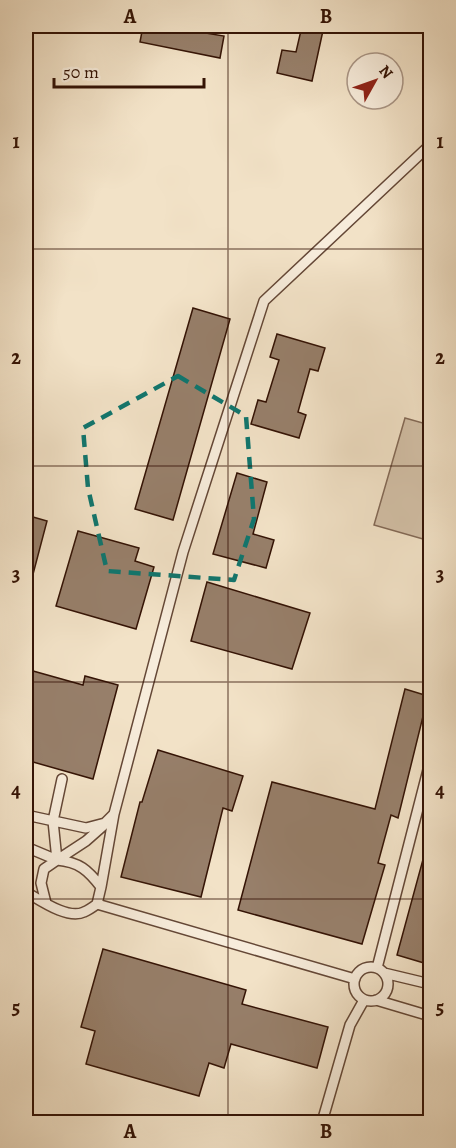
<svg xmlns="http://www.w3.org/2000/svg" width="456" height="1148" viewBox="0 0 456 1148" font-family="Alegreya,serif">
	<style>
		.green { fill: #d2bfa6; stroke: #836956; stroke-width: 1.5 }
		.building { fill: #977f6a; stroke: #341305; stroke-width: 1.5 }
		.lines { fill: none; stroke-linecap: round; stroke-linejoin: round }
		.lane-casing { stroke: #644736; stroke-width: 12 }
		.lane { stroke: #f7ecdb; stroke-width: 9 }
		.marked { fill: none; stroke: #0f766e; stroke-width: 4.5; stroke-dasharray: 12 8; stroke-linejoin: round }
		.grid { fill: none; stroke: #341305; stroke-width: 1.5; stroke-opacity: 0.55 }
		.neatline { fill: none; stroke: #341305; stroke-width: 2 }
		.grid-label { font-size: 20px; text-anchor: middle; font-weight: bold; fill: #341305 }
	</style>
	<rect width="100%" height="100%" fill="#f2e2c7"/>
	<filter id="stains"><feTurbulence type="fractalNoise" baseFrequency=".00333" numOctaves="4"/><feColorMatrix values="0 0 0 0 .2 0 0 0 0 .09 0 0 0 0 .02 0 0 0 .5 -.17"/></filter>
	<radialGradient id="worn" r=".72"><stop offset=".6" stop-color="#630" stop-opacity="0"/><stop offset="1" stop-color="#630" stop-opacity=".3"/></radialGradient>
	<!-- green -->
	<path class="green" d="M405 418 430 425V541L374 525Z"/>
	<!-- building -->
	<path class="building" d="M143 26H163L224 36 220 58 140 42Z
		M302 26H324L312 81 277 73 282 50 296 52Z
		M193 308 230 319 173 520 135 509Z
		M277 334 325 348 318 371 310 369 298 412 306 415 299 438 251 424 258 400 266 402 279 360 270 357Z
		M237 473 267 482 253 534 274 540 266 568 213 554Z
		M26 515 47 521 31 582 26 581Z
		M78 531 139 548 135 561 154 567 136 629 56 606Z
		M207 582 310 613 292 669 191 641Z
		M26 669 83 685 85 676 118 685 93 779 26 760Z
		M405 689 428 696 398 818 391 815 378 863 385 865 362 944 238 910 272 782 375 809Z
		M158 750 243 776 232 811 223 808 201 897 121 877 140 802H142Z
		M425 852 430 853V938L424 963 397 955Z
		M103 949 246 990 242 1004 328 1027 317 1068 231 1044 224 1068 209 1063 199 1096 86 1064 95 1031 81 1027Z"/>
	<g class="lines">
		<defs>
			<path id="lane" d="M26 815 86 828 105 823 114 814
				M26 847 57 860
				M57 860 53 821 62 779
				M57 860 86 841 103 826
				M101 887 114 814 183 552 264 301 430 145
				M26 892C40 900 68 920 84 912 89 910 93 907 97 904L101 887C88 870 79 862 57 860L44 869 41 883 46 903
				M97 904 355 979
				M354 984a17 17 0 1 1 34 0a17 17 0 1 1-34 0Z
				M377 968 430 762
				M384 973 430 984
				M376 1000 430 1016
				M322 1122 350 1025 364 1000"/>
		</defs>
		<!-- lane casing -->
		<use href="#lane" class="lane-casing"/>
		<!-- lane -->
		<use href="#lane" class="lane"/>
	</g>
	<!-- marked area -->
	<path class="marked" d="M178 376 246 416 254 519 234 580 107 571 88 488 83 428Z"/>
	<!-- grid -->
	<path class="grid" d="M228 26V1122M26 249H430M26 466H430M26 682H430M26 899H430"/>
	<!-- margin -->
	<rect width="456" height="1148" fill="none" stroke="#f2e2c7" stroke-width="66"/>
	<!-- north arrow -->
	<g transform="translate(375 81) rotate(50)"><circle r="28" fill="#f7ecdb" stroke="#a99585" stroke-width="1.5"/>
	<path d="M0-4.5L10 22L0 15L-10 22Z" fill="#8f2418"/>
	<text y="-9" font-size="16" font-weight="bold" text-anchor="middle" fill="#341305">N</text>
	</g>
	<!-- scale -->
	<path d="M54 78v9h150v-9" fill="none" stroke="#341305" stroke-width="3"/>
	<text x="63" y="78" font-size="18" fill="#341305" stroke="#f7ecdb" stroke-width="4.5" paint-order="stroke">50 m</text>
	<rect x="33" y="33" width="390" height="1082" class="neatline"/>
	<g class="grid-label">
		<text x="130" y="23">A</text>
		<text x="326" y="23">B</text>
		<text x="16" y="148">1</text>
		<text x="440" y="148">1</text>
		<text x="16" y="364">2</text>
		<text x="440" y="364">2</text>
		<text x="16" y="581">3</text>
		<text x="440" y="581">3</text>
		<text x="16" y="797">4</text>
		<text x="440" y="797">4</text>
		<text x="16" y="1014">5</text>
		<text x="440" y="1014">5</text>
		<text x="130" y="1138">A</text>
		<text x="326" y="1138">B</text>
	</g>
	<rect width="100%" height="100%" filter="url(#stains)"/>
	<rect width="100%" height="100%" fill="url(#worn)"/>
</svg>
